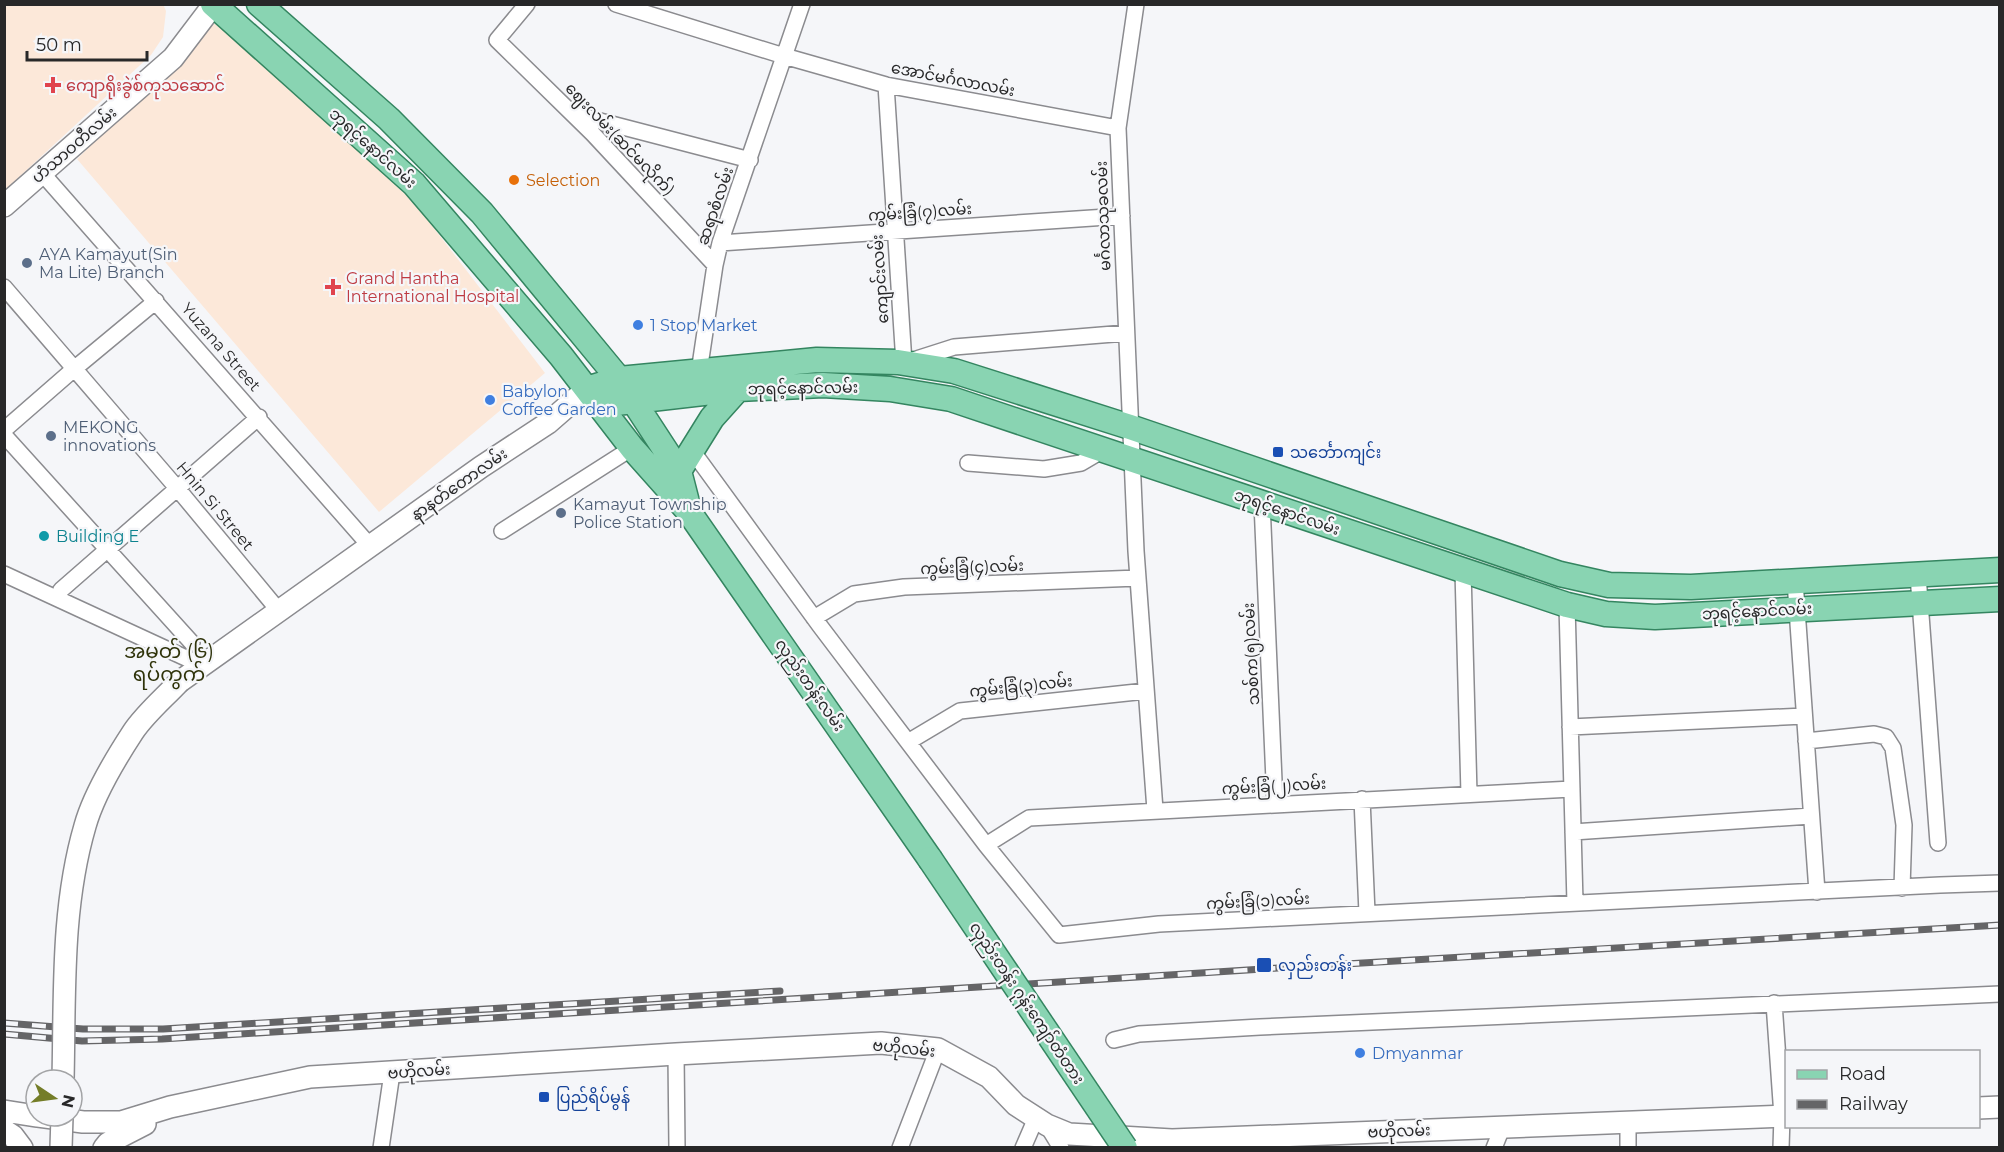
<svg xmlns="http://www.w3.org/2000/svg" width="2004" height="1152" viewBox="0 0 2004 1152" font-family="Montserrat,'Noto Sans Myanmar',sans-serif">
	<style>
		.medical { fill: #fce8d9 }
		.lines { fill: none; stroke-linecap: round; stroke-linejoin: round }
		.minor-casing { stroke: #8b8b8f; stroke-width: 18 }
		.secondary-casing { stroke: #8b8b8f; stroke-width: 24 }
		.primary-casing { stroke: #348560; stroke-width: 27 }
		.minor { stroke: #fff; stroke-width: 15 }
		.secondary { stroke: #fff; stroke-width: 21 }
		.primary { stroke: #89d4b2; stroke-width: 24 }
		.rail-casing { stroke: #656567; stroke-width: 7 }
		.rail { stroke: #f5f6f9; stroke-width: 4.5; stroke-dasharray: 14; stroke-linecap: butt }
		.secondary-bridge-casing { stroke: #8b8b8f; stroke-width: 24; stroke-linecap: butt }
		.primary-bridge-casing { stroke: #348560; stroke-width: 27; stroke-linecap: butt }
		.secondary-bridge { stroke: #fff; stroke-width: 21 }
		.primary-bridge { stroke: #89d4b2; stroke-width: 24 }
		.health-dot { fill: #e0444e; stroke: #f5f6f9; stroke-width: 2 }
		.food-dot { fill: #e8710a; stroke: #f5f6f9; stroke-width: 2 }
		.service-dot { fill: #5c6f8a; stroke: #f5f6f9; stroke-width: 2 }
		.shop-dot { fill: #3f7fe0; stroke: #f5f6f9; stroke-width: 2 }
		.transit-dot { fill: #1a4fb4; stroke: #f5f6f9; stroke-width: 2 }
		.culture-dot { fill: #0f9aa8; stroke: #f5f6f9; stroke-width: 2 }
		.labels { text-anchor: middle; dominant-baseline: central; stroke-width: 4.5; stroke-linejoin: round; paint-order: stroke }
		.street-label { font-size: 16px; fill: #282829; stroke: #f5f6f9 }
		.health-label { font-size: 16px; fill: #be3a42; stroke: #f5f6f9; text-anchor: start }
		.food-label { font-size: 16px; fill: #c56008; stroke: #f5f6f9; text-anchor: start }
		.service-label { font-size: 16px; fill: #4e5e75; stroke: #f5f6f9; text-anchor: start }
		.shop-label { font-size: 16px; fill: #366cbe; stroke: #f5f6f9; text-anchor: start }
		.transit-label { font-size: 16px; fill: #164399; stroke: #f5f6f9; text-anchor: start }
		.culture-label { font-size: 16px; fill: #0d838f; stroke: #f5f6f9; text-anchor: start }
		.quarter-label { font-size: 20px; fill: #2f330a; stroke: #f5f6f9 }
	</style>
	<rect width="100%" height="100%" fill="#f5f6f9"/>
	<!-- medical -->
	<path class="medical" d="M5 4H163L166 11 163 37 151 55 5 190Z
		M216 22 414 202 545 373 379 512 77 159Z"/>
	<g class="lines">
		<defs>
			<path id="minor" d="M527 4 497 40 593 134 715 265
				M616 4 784 56 886 85 1118 128
				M1136 4 1118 128 1136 551 1155 810
				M886 85 904 363 954 347 1126 333
				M573 114 750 160
				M42 173 370 546
				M720 243 1122 216
				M4 287 177 488 279 611
				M699 372 715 265 720 243 802 4
				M4 430 74 369 156 301
				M4 435 192 643
				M691 449 820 626 986 845 1059 935 1159 924 1940 885 2000 883
				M968 463 1044 469 1081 463 1103 450
				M1262 503 1275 804
				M502 531 632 448
				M1463 571 1469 794
				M4 574 201 665
				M1918 575 1938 843
				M1795 581 1817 892
				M61 590 259 417
				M1567 605 1575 903
				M814 618 854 594 904 587 1138 578
				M1570 727 1804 716
				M1806 741 1874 734 1886 737 1893 748 1904 825 1902 888
				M908 742 960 711 1146 691
				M1362 799 1367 913
				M1573 832 1811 816
				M986 845 1029 818 1572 789
				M1774 1003 1782 1116 1781 1148
				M1114 1040 1139 1034 1260 1027 2000 994
				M676 1054 677 1148
				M1628 1122V1148
				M1047 1125 1061 1148
				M381 1148 392 1073
				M900 1148 938 1049
				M1023 1148 1036 1118
				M1494 1148 1502 1128"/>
			<path id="secondary" d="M4 206 173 58 214 4
				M179 682 481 467 548 423 587 389
				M1978 1108 2000 1107
				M4 1111 36 1116
				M38 1116 83 1122H121L170 1107 310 1077 676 1054 881 1043 938 1049 989 1077 1016 1105 1047 1125 1069 1134 1172 1140 1786 1116
				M4 1130 13 1136 22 1148
				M104 1148 108 1143 145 1124"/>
			<path id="primary" d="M213 4 414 184 561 356 632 448 689 512 930 859
				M259 4 389 119 482 213 619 379 679 471 689 510
				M587 389 619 379 817 360 898 362 954 371 1130 427 1560 574 1609 585 1691 587 2000 570
				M599 405 738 389 823 385 890 389 951 399 1567 605 1606 614 1655 617 2000 599
				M679 471 712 418 738 389"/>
		</defs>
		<!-- minor casing -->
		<use href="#minor" class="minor-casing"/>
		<!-- secondary casing -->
		<use href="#secondary" class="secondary-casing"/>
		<!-- primary casing -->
		<use href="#primary" class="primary-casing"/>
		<!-- minor -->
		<use href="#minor" class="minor"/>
		<!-- secondary -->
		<use href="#secondary" class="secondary"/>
		<!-- primary -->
		<use href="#primary" class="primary"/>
		<defs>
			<path id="rail" d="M4 1023 83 1029H163L780 991
				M4 1034 82 1041 162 1039 1263 969 2000 925"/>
		</defs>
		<!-- rail casing -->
		<use href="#rail" class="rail-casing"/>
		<!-- rail -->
		<use href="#rail" class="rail"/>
		<defs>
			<path id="secondary-bridge" d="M63 1080C65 995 61 908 85 826 93 797 116 758 133 732 145 714 164 698 179 682
				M61 1148 62 1116"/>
			<path id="primary-bridge" d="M930 859 1125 1148"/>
		</defs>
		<!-- secondary-bridge casing -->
		<use href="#secondary-bridge" class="secondary-bridge-casing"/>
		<!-- primary-bridge casing -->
		<use href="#primary-bridge" class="primary-bridge-casing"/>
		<!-- secondary-bridge -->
		<use href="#secondary-bridge" class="secondary-bridge"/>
		<!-- primary-bridge -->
		<use href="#primary-bridge" class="primary-bridge"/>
	</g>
	<!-- markers -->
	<g class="health-dot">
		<path d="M50 76h6v6h6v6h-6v6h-6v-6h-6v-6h6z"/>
		<path d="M330 278h6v6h6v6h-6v6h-6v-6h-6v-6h6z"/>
	</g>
	<circle class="food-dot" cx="514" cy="180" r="6"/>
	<g class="service-dot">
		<circle cx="27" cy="263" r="6"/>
		<circle cx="51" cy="436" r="6"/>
		<circle cx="561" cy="513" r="6"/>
	</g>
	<g class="shop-dot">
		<circle cx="638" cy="325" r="6"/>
		<circle cx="490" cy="400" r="6"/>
		<circle cx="1360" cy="1053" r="6"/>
	</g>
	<g class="transit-dot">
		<rect x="1272" y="446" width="12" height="12" rx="3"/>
		<rect x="1256" y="957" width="16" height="16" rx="3"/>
		<rect x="538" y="1091" width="12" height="12" rx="3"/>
	</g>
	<circle class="culture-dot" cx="44" cy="536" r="6"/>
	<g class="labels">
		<!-- street labels -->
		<g class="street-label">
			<text transform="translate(953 79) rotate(11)">အောင်မင်္ဂလာလမ်း</text>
			<text transform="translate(620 139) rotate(46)">ဈေးလမ်း(ဆင်မလိုက်)</text>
			<text transform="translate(74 145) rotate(-41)">ဟံသာဝတီလမ်း</text>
			<text transform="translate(373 148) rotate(42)">ဘုရင့်နောင်လမ်း</text>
			<text transform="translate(715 206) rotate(-71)">ဆရာစံလမ်း</text>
			<text transform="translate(920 212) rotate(-4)">ကွမ်းခြံ(၇)လမ်း</text>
			<text transform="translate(1103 216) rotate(-92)">မင်္ဂလာသုခလမ်း</text>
			<text transform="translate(880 279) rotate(-94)">ကျောင်းလမ်း</text>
			<text transform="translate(221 347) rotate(49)">Yuzana Street</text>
			<text transform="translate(803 388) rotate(-1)">ဘုရင့်နောင်လမ်း</text>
			<text transform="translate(459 484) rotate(-35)">နာနတ်တောလမ်း</text>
			<text transform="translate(215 506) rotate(50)">Hnin Si Street</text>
			<text transform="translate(1287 512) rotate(19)">ဘုရင့်နောင်လမ်း</text>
			<text transform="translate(972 567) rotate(-2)">ကွမ်းခြံ(၄)လမ်း</text>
			<text transform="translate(1757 611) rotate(-3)">ဘုရင့်နောင်လမ်း</text>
			<text transform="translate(1251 654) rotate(-93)">သစ်က(၅)လမ်း</text>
			<text transform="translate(810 685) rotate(55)">လှည်းတန်းလမ်း</text>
			<text transform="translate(1021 686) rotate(-6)">ကွမ်းခြံ(၃)လမ်း</text>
			<text transform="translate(1274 786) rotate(-3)">ကွမ်းခြံ(၂)လမ်း</text>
			<text transform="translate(1258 901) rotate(-3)">ကွမ်းခြံ(၁)လမ်း</text>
			<text transform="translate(1027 1003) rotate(56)">လှည်းတန်း ဂုန်းကျော်တံတား</text>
			<text transform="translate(904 1048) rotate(6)">ဗဟိုလမ်း</text>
			<text transform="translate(419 1071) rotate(-4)">ဗဟိုလမ်း</text>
			<text transform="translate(1399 1131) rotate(-2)">ဗဟိုလမ်း</text>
		</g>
		<!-- health labels -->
		<g class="health-label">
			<text x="66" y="85">ကျောရိုးခွဲစ်ကုသဆောင်</text>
			<text x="346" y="278">Grand Hantha<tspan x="346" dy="18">International Hospital</tspan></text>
		</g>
		<!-- food labels -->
		<g class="food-label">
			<text x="526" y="180">Selection</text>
		</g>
		<!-- service labels -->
		<g class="service-label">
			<text x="39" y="254">AYA Kamayut(Sin<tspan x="39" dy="18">Ma Lite) Branch</tspan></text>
			<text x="63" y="427">MEKONG<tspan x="63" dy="18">innovations</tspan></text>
			<text x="573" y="504">Kamayut Township<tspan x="573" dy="18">Police Station</tspan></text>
		</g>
		<!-- shop labels -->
		<g class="shop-label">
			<text x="650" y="325">1 Stop Market</text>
			<text x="502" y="391">Babylon<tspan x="502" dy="18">Coffee Garden</tspan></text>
			<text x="1372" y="1053">Dmyanmar</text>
		</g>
		<!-- transit labels -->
		<g class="transit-label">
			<text x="1290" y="452">သင်္ဘောကျင်း</text>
			<text x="1278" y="965">လှည်းတန်း</text>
			<text x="556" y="1097">ပြည်ရိပ်မွန်</text>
		</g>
		<!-- culture labels -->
		<g class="culture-label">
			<text x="56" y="536">Building E</text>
		</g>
		<!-- quarter labels -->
		<g class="quarter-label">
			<text x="169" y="651">အမှတ် (၆)<tspan x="169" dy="23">ရပ်ကွက်</tspan></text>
		</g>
	</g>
	<!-- border -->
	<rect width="2004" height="1152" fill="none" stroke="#282829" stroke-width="12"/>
	<!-- legend -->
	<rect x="1785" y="1050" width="195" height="78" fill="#f5f6f9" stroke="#a3a4a6" stroke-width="1.5"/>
	<rect x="1797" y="1070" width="30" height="9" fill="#89d4b2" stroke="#a3a4a6" stroke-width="1.5"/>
	<text x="1839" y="1080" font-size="18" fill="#282829">Road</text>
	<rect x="1797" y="1100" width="30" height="9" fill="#656567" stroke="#a3a4a6" stroke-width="1.5"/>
	<text x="1839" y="1110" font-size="18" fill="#282829">Railway</text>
	<!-- north arrow -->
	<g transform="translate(54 1098) rotate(103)"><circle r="28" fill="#f5f6f9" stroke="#a3a4a6" stroke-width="1.5"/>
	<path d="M0-4.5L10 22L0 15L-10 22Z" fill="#747d28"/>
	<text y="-9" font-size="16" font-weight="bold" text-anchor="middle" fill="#282829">N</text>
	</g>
	<!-- scale -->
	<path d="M27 51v9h120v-9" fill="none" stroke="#282829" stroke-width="3"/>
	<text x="36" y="51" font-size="18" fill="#282829" stroke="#f5f6f9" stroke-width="4.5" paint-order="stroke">50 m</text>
</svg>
